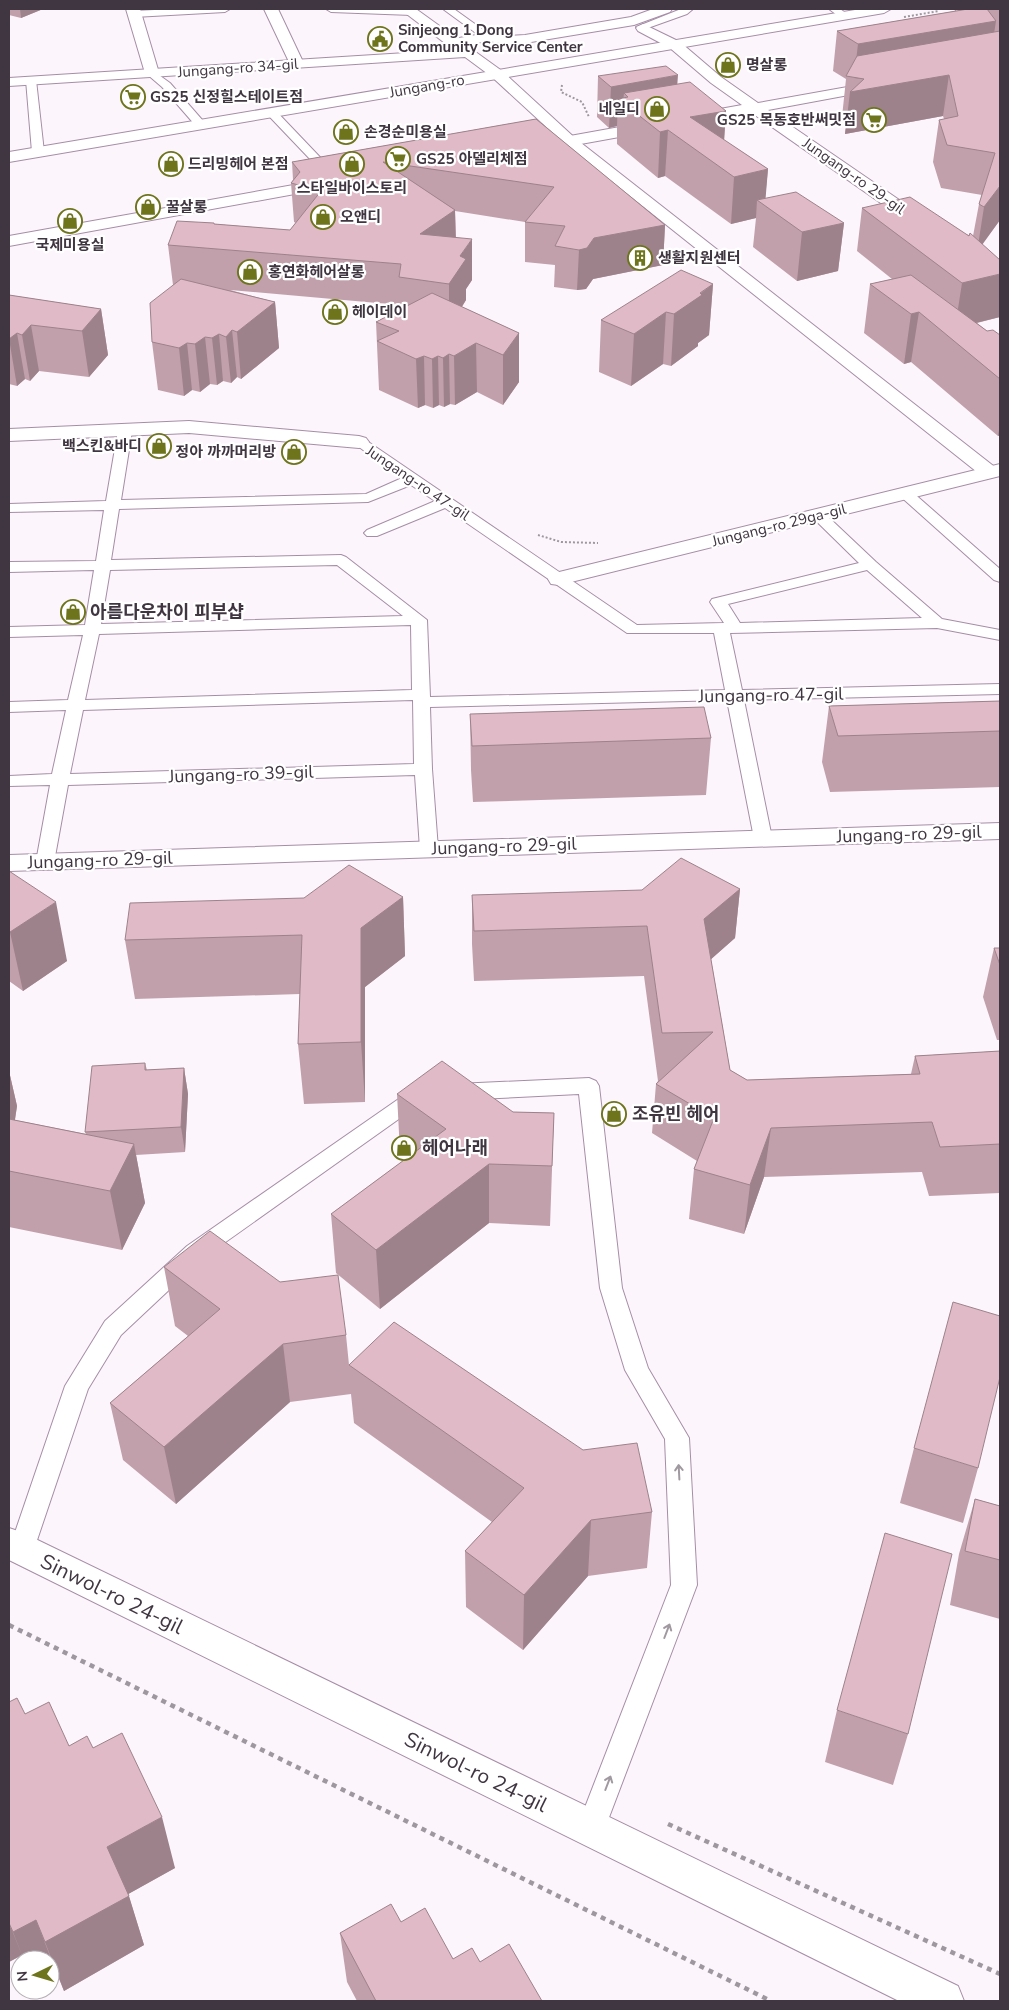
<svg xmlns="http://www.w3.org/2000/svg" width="1009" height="2010" viewBox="0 0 1009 2010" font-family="'Nunito Sans','Noto Sans KR',sans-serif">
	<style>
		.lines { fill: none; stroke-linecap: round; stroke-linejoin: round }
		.service-casing { stroke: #a68da7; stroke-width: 2 }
		.minor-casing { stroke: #a68da7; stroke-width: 2 }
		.tertiary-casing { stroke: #a68da7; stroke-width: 2 }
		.secondary-casing { stroke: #a68da7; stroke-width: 2 }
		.path-far1 { stroke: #9f97a0; stroke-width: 2; stroke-dasharray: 2 2; stroke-linecap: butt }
		.path { stroke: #9f97a0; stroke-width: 4.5; stroke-dasharray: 5 5; stroke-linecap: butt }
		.service { fill: #fff; fill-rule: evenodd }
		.minor { fill: #fff; fill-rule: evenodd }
		.tertiary { fill: #fff; fill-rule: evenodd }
		.secondary { fill: #fff; fill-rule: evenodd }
		.wall { fill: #c1a0ab }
		.shaded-wall { fill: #9d828b }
		.building { fill: #e0bac7; stroke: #9d828b }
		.oneway { stroke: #a09aa0 }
		.labels { text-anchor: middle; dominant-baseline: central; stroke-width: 4.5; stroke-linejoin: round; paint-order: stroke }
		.far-poi-label { font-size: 15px; font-weight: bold; fill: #403641; stroke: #fff; text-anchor: start }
		.far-street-label { font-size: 15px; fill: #403641; stroke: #fff }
		.poi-label { font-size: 18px; font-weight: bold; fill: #403641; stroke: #fff; text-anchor: start }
		.street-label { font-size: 18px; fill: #403641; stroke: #fff }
		.near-street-label { font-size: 21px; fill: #403641; stroke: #fff }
	</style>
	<rect width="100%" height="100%" fill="#fcf6fc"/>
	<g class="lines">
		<defs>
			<path id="service" d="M175 9H230L225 12 134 17 129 14 134 11Z
				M326 9H405L416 10 417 12 412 15 331 12Z
				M443 9H454L493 37 488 40 484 39Z
				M681 9H693L687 14 645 29 641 30 636 27Z
				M829 9H840L850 16 849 18H841Z
				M955 9H965L1000 56V66L996 65Z
				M152 70 170 83 204 122 206 124 204 126H196L162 87 148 75 147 73 148 71Z
				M31 77 36 80 44 152 38 155 32 152 26 80Z
				M271 109 275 110 337 175 339 177 337 179H329L267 114 266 112Z
				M125 427 130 428 132 431 121 500 366 494 402 478 352 442 354 439H364L637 625 724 623 710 602 712 599 859 563 810 515 813 512H823L876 562 942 619 1000 630V640L937 628 730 633 742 690 1000 684V694L744 700 772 838 769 842 763 844 757 842 754 838 727 700 430 707 432 769 438 849 436 853 429 855 422 853 420 849 415 775 68 785 54 862 52 866 45 868 38 866 36 862 50 785 9 786V776L52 774 66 710 9 712V702L68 700 83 635 9 637V627L85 625 94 570 9 572V562L96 561 104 510 9 512V504L106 501 118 431 120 428ZM411 485 435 501 367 530 364 533 367 536H377L445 508 627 633H714L725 690 430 697 427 620 346 557 341 555 111 560 119 509 368 502ZM337 565 403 616 101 624 110 570ZM867 570 922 618 740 623 728 604ZM411 625 412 690 85 700 99 634ZM413 700 414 764 70 774 83 710Z
				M905 489 910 490 1000 569V582L994 580 900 496 898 493 900 490Z
				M589 1078 596 1081 599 1086 622 1288 648 1368 689 1438 697 1585 605 1828 601 1838 591 1842 581 1838 577 1828 671 1585 665 1439 625 1370 600 1288 579 1094 457 1100 450 1097 447 1092 450 1087 457 1084Z
				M420 1086 427 1089 430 1094 427 1099 203 1258 121 1335 88 1389 31 1558 22 1561 13 1558 9 1550 65 1386 105 1321 187 1246 413 1089Z"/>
			<path id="minor" d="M126 9H140L159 73 157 76H147L145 73Z
				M264 9H278L304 64 302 67H292L290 64Z
				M653 9H672L670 12 634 25 525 43 506 44 488 41 453 47 448 46 446 43 448 40 453 39 488 33 506 36 525 35 631 17Z
				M643 24 680 42 721 77 758 103 881 81 886 82 888 85 886 88 881 89 768 110 927 219 929 223 927 227H915L752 113 542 151 536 149 534 146 536 143 542 141 742 105 711 83 670 48 638 31 636 28Z
				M327 179 333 181 335 184 333 187 9 246V236Z
				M189 421 359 436 366 438 369 442 366 446 359 448 189 433 9 441V429Z
				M1000 464V476L559 585 551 584 548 579 551 574Z
				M1000 823V839L9 871V855Z
				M9 1528 21 1532 958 1986 964 2001H899L9 1560Z"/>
			<path id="tertiary" d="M400 9H416L502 71 576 139 996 468 999 472 996 476 989 478 982 476 566 145 492 77 465 57 9 86V78L454 50Z"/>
			<path id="secondary" d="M861 9H891L884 13 9 162V152Z"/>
		</defs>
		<!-- service casing -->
		<use href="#service" class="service-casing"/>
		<!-- minor casing -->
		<use href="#minor" class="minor-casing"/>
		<!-- tertiary casing -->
		<use href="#tertiary" class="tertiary-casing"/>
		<!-- secondary casing -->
		<use href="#secondary" class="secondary-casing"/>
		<!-- path-far1 -->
		<path class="path-far1" d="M904 17 939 11
			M562 85 561 92 582 102 589 117
			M538 535 561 542 598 543"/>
		<!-- path -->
		<path class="path" d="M9 1625 771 2001
			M668 1824 1000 1974"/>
		<!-- service -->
		<use href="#service" class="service"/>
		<!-- minor -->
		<use href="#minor" class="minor"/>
		<!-- tertiary -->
		<use href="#tertiary" class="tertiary"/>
		<!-- secondary -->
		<use href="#secondary" class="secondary"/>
	</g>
	<!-- wall -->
	<path class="wall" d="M9 9H43L21 18 9 15Z
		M967 9H1000V220L982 244 1000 317 977 323 987 331 1000 335V435L998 436 911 362 904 364 864 333 870 284 892 279 857 251 862 208 973 236 979 204 982 195 941 188 933 162 939 120 944 119 943 116 845 134 847 118 842 117 846 79 833 71 837 31Z
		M598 76 677 84 726 111 724 140 768 169 765 198 844 223 838 271 797 281 753 247 756 218 731 224 665 176 658 178 617 144V126L609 128 597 117Z
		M536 119 665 225 663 265 593 279 586 289 577 290 554 287 555 265 525 262V222L455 211 456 238 472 280 466 289V300L462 307 519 333V382L503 405 477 392 455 405 450 404 444 407 439 405 433 408 425 405 418 408 379 390 376 322 400 309V305L230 290 275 302 279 348 241 379 237 377 231 383 223 381 217 385 210 384 200 392 192 390 184 396 158 390 152 342 173 285 168 245 214 224 290 230 296 223 294 222 291 183 293 180 292 162Z
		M713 284 709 335 698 343V346L671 366 663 364 631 386 599 372 601 320Z
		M9 295 101 309 108 355 89 377 39 371 30 381 25 379 17 386 9 384Z
		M1000 701V787L830 792 822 762 829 706Z
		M470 714 711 738 706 795 473 802 471 770Z
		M9 871 67 961 23 991 9 981Z
		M740 889 735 938 711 959 730 1070 747 1080 911 1074 915 1056 1000 1051V1193L929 1196 922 1172 764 1177 744 1234 689 1219 694 1169 697 1161 652 1133 656 1084 658 1081 644 976 474 981 472 944V895Z
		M403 897 405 956 365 987V1102L304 1104 298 1044 300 994 135 999 125 940Z
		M994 948H1000V1040H997L983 997Z
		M145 1063 147 1070 184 1068 188 1094 185 1152 136 1155 145 1203 122 1250 9 1227V1071L17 1106 15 1120 86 1134 85 1132Z
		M397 1094 513 1112 554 1113 550 1226 489 1223 380 1309 336 1273 331 1214 407 1158 400 1153Z
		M164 1267 346 1335 349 1365 652 1512 647 1568 588 1576 523 1650 466 1607 465 1551 492 1522 354 1423 351 1394 290 1402 176 1504 123 1460 110 1403 188 1336 175 1326Z
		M914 1448 978 1468 963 1523 900 1503Z
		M975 1499 1000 1506V1619L950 1605 959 1554Z
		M837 1710 908 1734 893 1785 825 1762Z
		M25 1714 69 1746 93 1748 175 1868 128 1894 144 1945 64 1991 55 1969 50 1971V1960H24L22 1955 9 1962Z
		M401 1922 453 1959 480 1962 542 2001H357L347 1982 340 1933Z"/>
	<!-- shaded-wall -->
	<path class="shaded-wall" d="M20 9H43L21 18Z
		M996 21 990 60 864 79 854 78 858 44Z
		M678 75 675 116 628 97 624 93 623 103 618 99 617 126 609 128 611 87Z
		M949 75 943 116 845 134 850 92Z
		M726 111 723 157 690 117Z
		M668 130 665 176 658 178 660 132Z
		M768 169 765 205 757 200 756 218 731 224 734 177Z
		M1000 186V220L977 252 984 207Z
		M455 210 456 250 420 234Z
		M844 223 838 271 797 281 802 232Z
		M665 225 663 265 593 279 586 289 577 290 579 250 594 238Z
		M472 239V280L466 289V300L449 326V284L460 256Z
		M1000 274V317L955 328 962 283Z
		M713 284 709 335 698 343V346L671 366 674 314Z
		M275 302 279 348 241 379 237 332Z
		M101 309 108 355 89 377 82 331Z
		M666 312 663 364 631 386 634 334Z
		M919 312 911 362 904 364 911 314Z
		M31 325 39 371 30 381 22 335Z
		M232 330 237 377 231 383 226 337Z
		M17 333 25 379 17 386 9 339Z
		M519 333V382L503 405V355Z
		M219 334 223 381 217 385 212 338Z
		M205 337 210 384 200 392 195 344Z
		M187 343 192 390 184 396 179 348Z
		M476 343 477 392 455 405 454 356Z
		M449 354 450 404 444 407 443 358Z
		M424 356 425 405 418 408 416 359Z
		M438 356 439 405 433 408 432 359Z
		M1000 424V435L998 436Z
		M740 889 735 938 700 969 704 919Z
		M403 897 405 956 365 987V1102L361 1042V928Z
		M56 902 67 961 23 991 10 932Z
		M184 1068 188 1094 185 1152 181 1127Z
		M9 1071 17 1106 9 1157Z
		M771 1128 764 1177 744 1234 750 1185Z
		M134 1144 145 1203 122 1250 110 1191Z
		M489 1164V1223L380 1309 376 1250Z
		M283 1344 290 1402 176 1504 164 1447Z
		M591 1520 588 1576 523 1650 524 1595Z
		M162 1817 175 1868 123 1897 107 1847Z
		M129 1896 144 1945 64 1991 45 1942Z
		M36 1920 55 1969 50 1971V1960H24L13 1932Z
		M9 1923 22 1955 9 1962Z"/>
	<!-- building -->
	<path class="building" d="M968 9H987L996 21 858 44 837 31Z
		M1000 31V186L984 207 979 204 995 153 947 145 939 120 958 116 949 75 850 92 864 79 846 76 857 56Z
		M666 66 678 75 611 87 598 76Z
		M690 82 726 111 690 117 768 169 734 177 668 130 660 132 618 99 628 97 624 93Z
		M536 119 665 225 594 238 587 248 579 250 555 246 565 226 525 222 554 187 383 162 455 210 420 234 472 239 460 256 466 259 449 284 399 277 401 264 168 245 177 221 214 223V224L290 230 321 191 291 183 300 172 292 162Z
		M796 192 844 223 802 232 757 200Z
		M910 197 969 236 970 233 1000 260V274L962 283 862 208Z
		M681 270 713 284 700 293 702 295 674 314 666 312 634 334 601 320Z
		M911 275 987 331 993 330 1000 335V379L919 312 911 314 870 284Z
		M181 279 275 302 237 332 232 330 226 337 219 334 212 338 205 337 195 344 187 343 179 348 152 342 150 303Z
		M432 293 519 333 503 355 476 343 454 356 449 354 443 358 438 356 432 359 424 356 416 359 377 341 399 331 376 322Z
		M9 295 101 309 82 331 31 325 22 335 17 333 9 339Z
		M1000 701V731L838 736 829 706Z
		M704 707 711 738 472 746 470 714Z
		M681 858 740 889 704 919 730 1070 747 1080 920 1074 915 1056 1000 1051V1144L940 1147 932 1122 771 1128 750 1185 694 1169 714 1118 656 1084 713 1032 662 1033 647 926 474 931 472 895 642 890Z
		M349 865 403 897 361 928V1042L298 1044 302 935 125 940 130 903 304 898Z
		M9 871 56 902 10 932 9 931Z
		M994 948H1000V965Z
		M442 1061 513 1112 554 1113 552 1166 489 1164 376 1250 331 1214 446 1129 397 1094Z
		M145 1063V1070L184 1068 181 1127 85 1132 92 1066Z
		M9 1119 134 1144 110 1191 9 1171Z
		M210 1231 280 1282 338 1275 346 1335 283 1344 164 1447 110 1403 220 1309 164 1267Z
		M953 1302 1000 1316V1377L978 1468 914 1448Z
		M394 1322 583 1450 637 1443 652 1512 591 1520 524 1595 465 1551 524 1488 349 1365Z
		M975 1499 1000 1506V1560L965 1551Z
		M885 1533 952 1554 908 1734 837 1710Z
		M17 1698 25 1714 49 1702 69 1746 87 1736 93 1748 122 1733 162 1817 107 1847 129 1896 45 1942 36 1920 13 1932 9 1923V1702Z
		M391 1904 401 1922 425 1908 453 1959 472 1948 480 1962 509 1944 542 2001H376L340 1933Z"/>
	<!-- one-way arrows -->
	<defs><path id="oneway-shaft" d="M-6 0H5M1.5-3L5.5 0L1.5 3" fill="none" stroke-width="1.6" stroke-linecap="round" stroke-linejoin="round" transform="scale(1.25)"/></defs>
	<g class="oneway">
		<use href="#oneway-shaft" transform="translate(679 1472) rotate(-93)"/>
		<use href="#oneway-shaft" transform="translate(667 1631) rotate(-69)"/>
		<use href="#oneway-shaft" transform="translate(608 1783) rotate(-69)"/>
	</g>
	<!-- icons -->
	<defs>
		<symbol id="civic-ring" viewBox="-11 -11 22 22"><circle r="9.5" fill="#fff" stroke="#6e741c" stroke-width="1.5"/><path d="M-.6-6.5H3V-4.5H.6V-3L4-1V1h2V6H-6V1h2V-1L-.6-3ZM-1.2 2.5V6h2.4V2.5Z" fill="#6e741c"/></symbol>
		<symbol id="shop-ring" viewBox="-11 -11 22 22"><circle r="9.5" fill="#fff" stroke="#6e741c" stroke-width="1.5"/><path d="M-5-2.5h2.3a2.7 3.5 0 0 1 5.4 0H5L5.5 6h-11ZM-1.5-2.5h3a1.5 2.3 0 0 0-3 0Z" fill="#6e741c"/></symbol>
		<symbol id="supermarket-ring" viewBox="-11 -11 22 22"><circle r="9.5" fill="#fff" stroke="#6e741c" stroke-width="1.5"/><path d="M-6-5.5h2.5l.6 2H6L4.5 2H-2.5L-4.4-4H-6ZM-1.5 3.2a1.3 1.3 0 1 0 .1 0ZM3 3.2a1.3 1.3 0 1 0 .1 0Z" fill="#6e741c"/></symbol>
		<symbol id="building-ring" viewBox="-11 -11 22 22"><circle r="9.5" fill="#fff" stroke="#6e741c" stroke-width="1.5"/><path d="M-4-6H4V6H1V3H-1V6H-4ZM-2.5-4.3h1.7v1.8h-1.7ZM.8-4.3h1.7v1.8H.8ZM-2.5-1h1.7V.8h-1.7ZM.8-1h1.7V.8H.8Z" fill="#6e741c"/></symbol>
	</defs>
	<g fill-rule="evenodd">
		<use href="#civic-ring" x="366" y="25" width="28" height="28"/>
		<use href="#shop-ring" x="714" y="51" width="28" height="28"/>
		<use href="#supermarket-ring" x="119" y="83" width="28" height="28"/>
		<use href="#shop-ring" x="643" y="95" width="28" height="28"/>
		<use href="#supermarket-ring" x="860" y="106" width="28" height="28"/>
		<use href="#shop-ring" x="332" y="118" width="28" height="28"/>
		<use href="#supermarket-ring" x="384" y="145" width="28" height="28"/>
		<use href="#shop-ring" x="157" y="150" width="28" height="28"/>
		<use href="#shop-ring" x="338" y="150" width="28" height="28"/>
		<use href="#shop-ring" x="134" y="193" width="28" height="28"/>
		<use href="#shop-ring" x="309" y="203" width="28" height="28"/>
		<use href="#shop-ring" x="56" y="207" width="28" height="28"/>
		<use href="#building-ring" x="626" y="244" width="28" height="28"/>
		<use href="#shop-ring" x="236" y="258" width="28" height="28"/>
		<use href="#shop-ring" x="321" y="298" width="28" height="28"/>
		<use href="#shop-ring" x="145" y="432" width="28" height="28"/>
		<use href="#shop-ring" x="280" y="438" width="28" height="28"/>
		<use href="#shop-ring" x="59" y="598" width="28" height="28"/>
		<use href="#shop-ring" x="600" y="1100" width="28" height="28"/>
		<use href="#shop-ring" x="390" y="1134" width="28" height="28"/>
	</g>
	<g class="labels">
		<!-- far-poi labels -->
		<g class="far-poi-label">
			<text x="398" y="30">Sinjeong 1 Dong<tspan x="398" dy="17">Community Service Center</tspan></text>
			<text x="746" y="65">명살롱</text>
			<text x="150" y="97">GS25 신정힐스테이트점</text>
			<text x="640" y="109" text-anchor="end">네일디</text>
			<text x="856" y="120" text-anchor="end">GS25 목동호반써밋점</text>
			<text x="364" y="132">손경순미용실</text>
			<text x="416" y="159">GS25 아델리체점</text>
			<text x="188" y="164">드리밍헤어 본점</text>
			<text x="352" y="188" text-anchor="middle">스타일바이스토리</text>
			<text x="166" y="207">꿀살롱</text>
			<text x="340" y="217">오앤디</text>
			<text x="70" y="245" text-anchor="middle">국제미용실</text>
			<text x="658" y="258">생활지원센터</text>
			<text x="268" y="272">홍연화헤어살롱</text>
			<text x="352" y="312">헤이데이</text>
			<text x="142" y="446" text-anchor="end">백스킨&amp;바디</text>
			<text x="276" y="452" text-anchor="end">정아 까까머리방</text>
		</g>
		<!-- far-street labels -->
		<g class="far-street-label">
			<text transform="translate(238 68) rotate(-4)">Jungang-ro 34-gil</text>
			<text transform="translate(427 86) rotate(-10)">Jungang-ro</text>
			<text transform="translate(854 176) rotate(35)">Jungang-ro 29-gil</text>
			<text transform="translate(418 483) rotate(34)">Jungang-ro 47-gil</text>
			<text transform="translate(779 525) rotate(-14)">Jungang-ro 29ga-gil</text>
		</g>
		<!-- poi labels -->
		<g class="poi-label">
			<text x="90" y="612">아름다운차이 피부샵</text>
			<text x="632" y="1114">조유빈 헤어</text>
			<text x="422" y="1148">헤어나래</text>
		</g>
		<!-- street labels -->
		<g class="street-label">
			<text transform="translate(771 695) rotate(-1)">Jungang-ro 47-gil</text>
			<text transform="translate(241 774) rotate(-2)">Jungang-ro 39-gil</text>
			<text transform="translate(909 834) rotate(-2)">Jungang-ro 29-gil</text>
			<text transform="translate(504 846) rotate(-2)">Jungang-ro 29-gil</text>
			<text transform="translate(100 860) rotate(-2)">Jungang-ro 29-gil</text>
		</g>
		<!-- near-street labels -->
		<g class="near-street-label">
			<text transform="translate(112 1594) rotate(26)">Sinwol-ro 24-gil</text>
			<text transform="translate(476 1772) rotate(26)">Sinwol-ro 24-gil</text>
		</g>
	</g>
	<!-- border -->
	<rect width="1009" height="2010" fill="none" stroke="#403641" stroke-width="20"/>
	<!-- north arrow -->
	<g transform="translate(35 1975) rotate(265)"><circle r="24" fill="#ffffff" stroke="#b3afb3"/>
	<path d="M0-4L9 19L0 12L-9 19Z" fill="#6e741c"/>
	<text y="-8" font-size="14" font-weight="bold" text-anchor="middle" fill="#403641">N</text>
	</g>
</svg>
